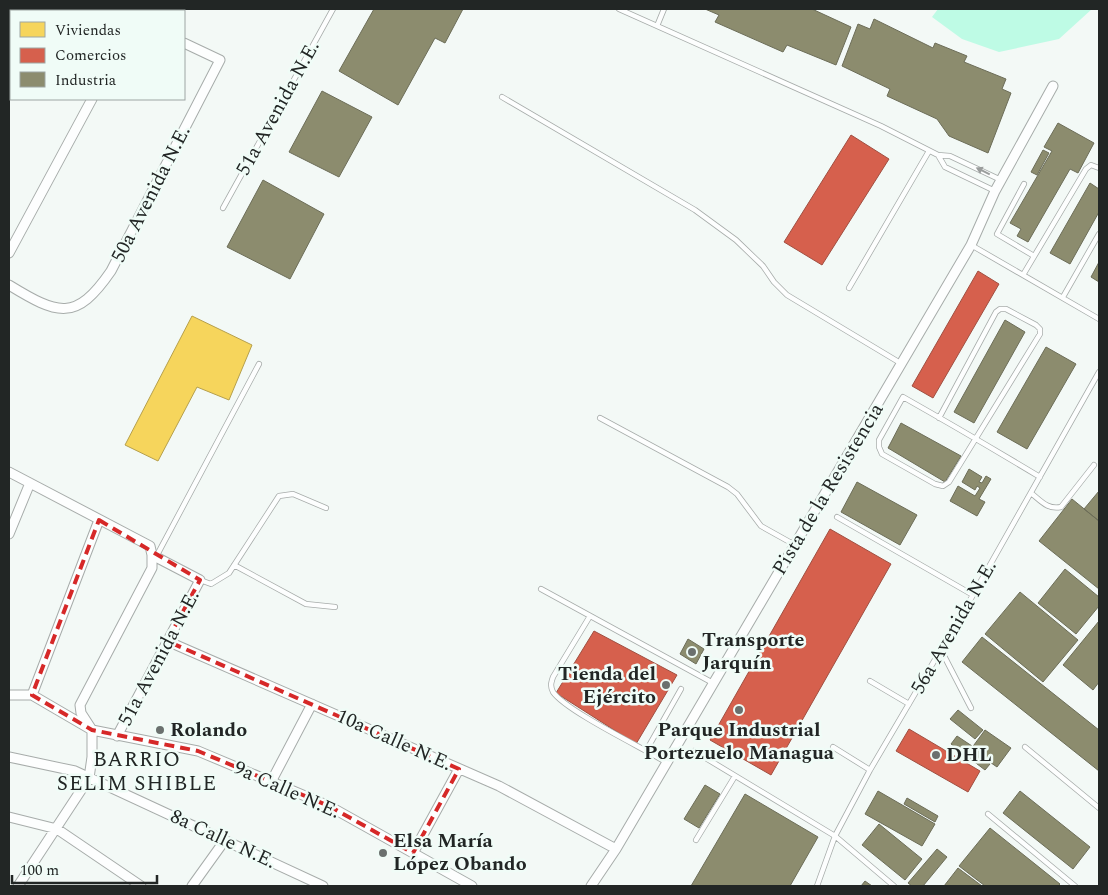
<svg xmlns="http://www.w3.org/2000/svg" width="1108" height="895" viewBox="0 0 1108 895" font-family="Spectral,serif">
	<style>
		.green { fill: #befbe5 }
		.homes { fill: #f6d55c; stroke: #b6a04c }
		.shops { fill: #d6604d; stroke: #a04f41 }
		.industry { fill: #8c8c6e; stroke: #6c6d58 }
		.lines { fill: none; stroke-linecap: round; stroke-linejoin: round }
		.service-casing { stroke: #a7acaa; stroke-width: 6 }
		.minor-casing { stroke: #a7acaa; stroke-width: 11 }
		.service { stroke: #fdfefe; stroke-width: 4.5 }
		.minor { stroke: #fdfefe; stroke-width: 9 }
		.oneway { fill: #9a9d9c }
		.marked { fill: none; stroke: #d62828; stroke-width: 4; stroke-dasharray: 10 6; stroke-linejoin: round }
		.poi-dot { fill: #6b706e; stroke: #f0fcf7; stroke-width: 2 }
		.labels { text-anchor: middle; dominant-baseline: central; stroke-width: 5; stroke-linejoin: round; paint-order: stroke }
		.street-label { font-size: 20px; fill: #222625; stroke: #f0fcf7 }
		.poi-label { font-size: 20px; font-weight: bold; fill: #222625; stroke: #f0fcf7; text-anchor: start }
		.neighbourhood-label { font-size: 21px; letter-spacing: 1px; fill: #222625; stroke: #f0fcf7 }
	</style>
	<rect width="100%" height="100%" fill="#f3f9f6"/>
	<!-- green -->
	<path class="green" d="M938 9H1092L1059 39 999 52 962 39 932 17Z"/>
	<!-- homes -->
	<path class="homes" d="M192 316 252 345 229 400 197 387 158 461 125 445Z"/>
	<!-- shops -->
	<path class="shops" d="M851 135 889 159 822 265 784 242Z
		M978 271 999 284 933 398 912 386Z
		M830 529 891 564 771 775 710 740Z
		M594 631 677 675 636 744 556 693Z
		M909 729 980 771 968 792 896 751Z"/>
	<!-- industry -->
	<path class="industry" d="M374 9H463L445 43 435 38 398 105 339 71Z
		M705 9H812L851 27 836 65 787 45 783 52 715 22 719 15Z
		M874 19 933 48 935 43 967 56 964 62 1006 79 1002 89 1011 93 988 153 949 136 937 119 887 96 890 89 842 66 858 24 870 29Z
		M322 91 372 117 339 177 289 152Z
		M1058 123 1094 143 1078 173 1070 169 1028 242 1017 236 1021 229 1010 223 1052 151 1044 147Z
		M1043 150 1049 153 1037 175 1031 172Z
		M263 180 324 214 290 279 227 247Z
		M1090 183 1099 189V212L1070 264 1050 253Z
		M1099 262V282L1091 277Z
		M1005 320 1025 332 974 423 954 412Z
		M1046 347 1076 364 1027 449 997 432Z
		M901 423 961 456 945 482 888 448Z
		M969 469 982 477 979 482 982 483 986 476 991 479 979 499 985 502 977 516 950 501 958 486 975 496 980 488 977 486 975 490 962 482Z
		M857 482 917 515 900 545 841 512Z
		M1099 491V521L1084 509Z
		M1072 499 1099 521V589L1039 541Z
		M1065 569 1099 597V606L1076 634 1038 603Z
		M1020 592 1078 640 1043 682 985 634Z
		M1099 621V682L1093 690 1063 665Z
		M982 637 1099 730V771L962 662Z
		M688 639 704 649 696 664 680 654Z
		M958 710 983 730 975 739 950 719Z
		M985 730 1011 748 997 767 971 749Z
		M957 736 972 746 966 755 951 744Z
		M972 751 990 764 985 770 968 757Z
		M705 785 720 794 699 828 684 819Z
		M878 791 935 824 922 846 865 814Z
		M1020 791 1090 847 1073 869 1003 813Z
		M745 794 818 837 790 886H691Z
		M907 798 938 816 935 822 904 804Z
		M879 824 922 859 905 880 862 845Z
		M990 828 1060 884 1058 886H985L959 866Z
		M937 849 947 857 923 886H912L908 883Z
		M958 868 982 886H944Z
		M865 881 872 886H861Z"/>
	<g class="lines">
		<defs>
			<path id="service" d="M619 9 881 126 938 155 950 156 1001 180
				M657 26 664 9
				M502 97 695 210 736 240 763 266 774 282 787 295 902 364
				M938 155 945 167 995 191
				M1024 184 997 234 1034 256
				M223 208 333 9
				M971 245 1099 319
				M1023 275 1086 169 1091 165 1099 168
				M849 288 929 151
				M1063 297 1099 234
				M600 418 728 487 737 494 761 526 795 545
				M939 418 996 312 1000 309H1006L1036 325 1040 329V334L949 482 943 486 935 484 882 454 879 447V440L903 397C949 423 995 450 1040 477
				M1031 493C1041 501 1048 510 1061 507L1094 465
				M837 517 973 595
				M156 557 259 364
				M234 565 306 604 335 607
				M200 580 211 584 229 573 279 496 293 494 326 508
				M541 589 713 683
				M590 616 553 677C551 683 550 686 553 692 566 711 643 748 666 762
				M941 650 971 708
				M870 681 909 704
				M833 747 870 770
				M1025 747 1099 808
				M646 751 681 689
				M694 751 835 836 894 886
				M988 814 1075 886
				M696 840 735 776
				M817 886 835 836 870 770 973 595 1099 372"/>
			<path id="minor" d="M85 9 93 11
				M17 11V9
				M9 36 11 28
				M9 253 92 99
				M9 285C58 315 76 322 111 271L220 60 184 43
				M9 472 150 546 152 555V568L80 705 81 713 92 730
				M9 534 30 483
				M167 641 499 786 616 849
				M9 695H32L92 730 198 751 329 806 472 886
				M32 695 99 520
				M117 736 200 580 152 555
				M9 757 75 771 323 886
				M271 782 312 704
				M9 817 57 829 141 886
				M413 853 459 769
				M18 886 89 778 92 757V730
				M192 886 225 840
				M591 886 616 849 971 245 995 191 1053 86"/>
		</defs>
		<!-- service casing -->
		<use href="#service" class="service-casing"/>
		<!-- minor casing -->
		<use href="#minor" class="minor-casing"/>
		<!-- service -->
		<use href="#service" class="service"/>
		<!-- minor -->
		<use href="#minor" class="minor"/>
	</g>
	<!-- one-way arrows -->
	<defs><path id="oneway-solid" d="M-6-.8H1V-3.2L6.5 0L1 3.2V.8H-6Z" transform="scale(1.25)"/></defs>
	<use class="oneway" href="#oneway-solid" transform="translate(983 171) rotate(-154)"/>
	<!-- marked area -->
	<path class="marked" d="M99 520 200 580 167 641 459 769 413 853 329 806 198 751 92 730 32 695Z"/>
	<!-- markers -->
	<g class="poi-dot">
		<circle cx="692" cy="652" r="5"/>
		<circle cx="666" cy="685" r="5"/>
		<circle cx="739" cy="710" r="5"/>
		<circle cx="160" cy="730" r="5"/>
		<circle cx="936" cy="755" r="5"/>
		<circle cx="383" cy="853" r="5"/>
	</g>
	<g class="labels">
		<!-- street labels -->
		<g class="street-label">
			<text transform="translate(278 108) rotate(-61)">51a Avenida N.E.</text>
			<text transform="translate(151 194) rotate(-63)">50a Avenida N.E.</text>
			<text transform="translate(828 489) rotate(-59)">Pista de la Resistencia</text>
			<text transform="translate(954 627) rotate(-60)">56a Avenida N.E.</text>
			<text transform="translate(159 658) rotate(-62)">51a Avenida N.E.</text>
			<text transform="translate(394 740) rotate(24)">10a Calle N.E.</text>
			<text transform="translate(287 790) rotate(24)">9a Calle N.E.</text>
			<text transform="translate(223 839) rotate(25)">8a Calle N.E.</text>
		</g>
		<!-- poi labels -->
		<g class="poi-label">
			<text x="702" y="640">Transporte<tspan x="702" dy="23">Jarquín</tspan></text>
			<text x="656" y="674" text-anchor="end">Tienda del<tspan x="656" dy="23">Ejército</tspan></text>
			<text x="170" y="730">Rolando</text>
			<text x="739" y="730" text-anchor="middle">Parque Industrial<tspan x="739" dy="23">Portezuelo Managua</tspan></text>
			<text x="946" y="755">DHL</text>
			<text x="393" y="841">Elsa María<tspan x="393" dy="23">López Obando</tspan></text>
		</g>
		<!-- neighbourhood labels -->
		<g class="neighbourhood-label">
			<text x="137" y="760">BARRIO<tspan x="137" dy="24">SELIM SHIBLE</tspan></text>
		</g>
	</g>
	<!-- border -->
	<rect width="1108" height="895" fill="none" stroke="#222625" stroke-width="20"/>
	<!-- legend -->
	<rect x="10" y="10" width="175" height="90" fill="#f0fcf7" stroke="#9ea6a3"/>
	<rect x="20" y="22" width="25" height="15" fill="#f6d55c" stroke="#9ea6a3"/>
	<text x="55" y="35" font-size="15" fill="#222625">Viviendas</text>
	<rect x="20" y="48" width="25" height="15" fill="#d6604d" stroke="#9ea6a3"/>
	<text x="55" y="60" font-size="15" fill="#222625">Comercios</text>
	<rect x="20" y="72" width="25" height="15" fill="#8c8c6e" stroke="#9ea6a3"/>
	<text x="55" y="85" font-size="15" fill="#222625">Industria</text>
	<!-- scale -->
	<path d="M12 875v8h145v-8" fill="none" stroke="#222625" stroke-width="2.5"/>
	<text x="20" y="875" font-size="15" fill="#222625" stroke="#f0fcf7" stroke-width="4" paint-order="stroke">100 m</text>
</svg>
